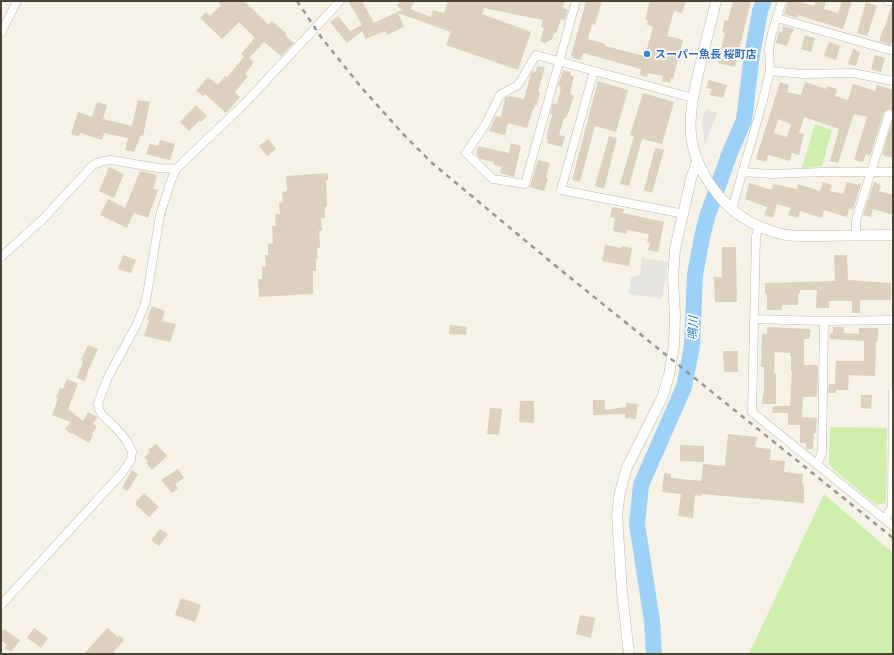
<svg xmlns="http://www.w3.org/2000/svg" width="894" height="655" viewBox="0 0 894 655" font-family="Roboto,'Noto Sans JP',sans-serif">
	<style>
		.green { fill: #ceeeac }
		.parking { fill: #e6e4e0 }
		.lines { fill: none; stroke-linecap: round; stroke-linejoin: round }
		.river { stroke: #9dd1f8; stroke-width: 16 }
		.building { fill: #dbd1be; fill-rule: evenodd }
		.minor-casing { stroke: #c2baa9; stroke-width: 9 }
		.tertiary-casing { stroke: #c2baa9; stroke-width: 11 }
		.minor { stroke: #fff; stroke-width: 8 }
		.tertiary { stroke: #fff; stroke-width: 10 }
		.rail { stroke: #979797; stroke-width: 2.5; stroke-dasharray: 5 5; stroke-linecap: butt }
		.shop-dot { fill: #3f7fe0; stroke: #fff; stroke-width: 1.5 }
		.labels { text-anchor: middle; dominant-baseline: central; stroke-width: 3.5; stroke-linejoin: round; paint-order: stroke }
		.shop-label { font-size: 11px; font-weight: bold; fill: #366cbe; stroke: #fff; text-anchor: start }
		.water-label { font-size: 12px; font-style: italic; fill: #217ac3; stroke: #fff }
	</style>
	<rect width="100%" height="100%" fill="#f5f2e7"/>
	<!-- green -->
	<path class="green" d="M815 124 832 130 822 166 802 168Z
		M830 427 887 428 886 503 876 505 832 468 829 463Z
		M824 494 893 553V654H749Z"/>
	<!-- parking -->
	<path class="parking" d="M706 109 717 113 705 145 702 121Z
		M642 258 668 262 662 299 629 294 631 277 640 275Z"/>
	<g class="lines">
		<!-- river -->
		<path class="river" d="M654 654 652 621 637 524 641 485 684 387 692 346 695 275 702 237 707 217 729 155 744 120 752 55 760 11 764 1"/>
	</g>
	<!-- building -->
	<path class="building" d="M217 1H244L269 25 272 21 287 34 285 35 294 43 281 56 264 42 249 58 254 62 245 74 248 76 235 92 240 97 226 113 205 94 203 96 196 91 208 77 218 85 225 76 227 77 244 57 241 54 255 38 239 22 222 39 200 18 206 12 210 16 221 5Z
		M348 1H362L374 23 402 10 397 6 401 1H415L410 9 431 17 433 10 444 13 448 1H564L563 8 568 10 565 20 561 19 556 33H554L552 39 545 43 540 41 544 28 541 27 543 20 484 8 482 14 531 32 518 70 446 45 451 32 398 13 404 27 387 35 385 31 366 39 362 31 347 43 330 22 338 16 350 31 362 25Z
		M586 1H602L595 25 592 24 588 39 606 44 605 46 645 56 653 27 647 25 648 20H645L650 1H686L682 13 674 11 667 36 683 40 673 79 671 78 670 83 662 81 663 76 648 73 647 77 640 75 641 69 583 53 581 60 572 58 573 56H571Z
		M733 1H751L735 67 718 63 725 33 722 32 725 20 728 21Z
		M788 1H796L814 6 816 1H826L824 9 838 13 842 1H852L843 29 798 15 797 18 784 14Z
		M866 2 877 6 867 36 857 33Z
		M891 7 893 8V38L891 45 879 41 884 27H885Z
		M783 26 794 29 792 34 791 33 787 46 776 43 779 31 782 32Z
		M805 35 815 38 811 52 801 49Z
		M829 42 840 46 836 60 824 56Z
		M853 49 860 52 856 66 848 64Z
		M875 55 885 58 881 72 871 69Z
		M537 66 545 67 538 92 540 93 537 105H535L534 109H533L527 128 508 123 505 135 489 131 496 116 501 117 505 98 510 96 524 99 531 74 533 71 536 72Z
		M563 70 571 72 570 75 574 76 570 94 574 96 568 114H567L566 118H564L559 135 565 136 562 147 547 143 548 139H546L552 115 550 114 553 103 557 104 561 87 558 86Z
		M709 80 727 85 723 98 710 95 712 89 706 88Z
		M598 81 628 90 616 132 595 126 580 182 572 180Z
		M780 82 789 85 787 92 801 95 805 82 826 89 827 86 837 89 835 96 848 100 853 84 875 91 877 85 893 90V110L888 109 884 112 870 156 866 154 863 162 854 160 867 117 854 114 838 163 830 161 839 129 804 117 799 133 804 134 799 155 792 153 790 161 768 155 766 162 756 159ZM778 119 791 124 787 137 774 133Z
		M643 93 674 102 662 144 642 139 629 186 620 184 634 136 630 135Z
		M138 100 150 102 143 136 141 135 134 152 125 150 128 138 104 133 102 140 80 133 79 136 71 134 78 112 92 117 97 102 107 105 103 119 132 126Z
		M196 105 207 116 201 122 199 121 189 131 180 122Z
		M892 121H893V158L882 155Z
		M609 136 617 138 604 189 595 186Z
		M268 139 276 149 267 156 259 146Z
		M160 140 175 144 170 160 146 154 150 144 158 146Z
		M511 143 521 146 514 177 500 173 502 167 494 165V162L480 159 476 155 478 146 509 153Z
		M655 148 664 150 652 193 644 190Z
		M538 160 550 163 546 177 548 178 544 191 530 187Z
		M109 167 124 174 114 198 99 191Z
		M140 171 157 175 153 189 158 190 148 218 134 213 127 228 100 215 108 199 125 208Z
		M328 173V180H326L327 207H325V218H321L322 231H319L320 248H317L318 259H316V271H313V294L259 297 258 279H262V267H266L265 255H268V244L273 243 272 226H276L275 214H280L279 203 283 202 282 192 287 191 286 176Z
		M823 182 832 185 830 191 843 194 847 182 858 185 859 183 861 184 853 210 849 208 847 217 824 210 822 218 800 211 798 218 788 215 791 208 777 204 773 218 764 215 767 207 745 199 749 183 772 190 773 184 797 189 798 184 820 191Z
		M874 182 881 185 879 191 893 195V215L873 209 871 217 863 215Z
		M612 207 624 209 623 213 664 222 658 252 648 250 650 243 647 242 649 234 627 230V234L613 231 615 218 610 217Z
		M605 245 621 248 622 246 632 248 629 266 602 261Z
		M722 247H736L737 302H715L714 277H722Z
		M123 255 136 260 131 273 118 269Z
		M834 255H847L848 280 891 283V300H860V313H852V301H829V308H816L817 290H800V293H798V305H782V310H767V294H765V283L835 281Z
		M152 306 165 311 162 321 176 324 170 342 144 336 149 320 147 319Z
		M450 325 467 327 466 335 449 334Z
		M767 327 810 329V339H804V365H818L817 397H803L802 417 817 418 816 433H814L813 449H806V443H800V425H788V413H772L773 406H790L792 371H791V356H790V353L775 352 774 373H776V404H762L763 393H764V367H761V365L762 334H767Z
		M833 327H844V333L859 334V328H878V341H876L875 376 849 375 848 390H836V393H828L829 384H835L836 361H864V341L830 339V333H833Z
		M88 345 98 349 88 371 85 381 77 378 83 361 81 360Z
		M723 351H738V372H724Z
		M67 379 78 384 68 409 83 421 88 412 97 417 93 424 97 426 92 434 93 435 89 443 72 433 71 434 65 429 71 422 52 415 58 399 56 398 60 388 63 389Z
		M861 395H872L871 409 861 408Z
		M593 400H605V410L626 407V403L638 404 636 419 625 418V414L593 415Z
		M520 401H534V423L519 422Z
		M490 408 502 409 499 435 487 434Z
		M728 434 757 437 755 447 771 449 770 460 785 461 784 472 803 474 802 484 804 485V503L701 494V496L695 495 693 518 678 516 681 494 662 492 664 473 671 474V478L701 481 703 464 725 466Z
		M156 444 167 456 152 470 146 463 148 462 144 457 150 452 148 450Z
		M680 445 704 446V462L680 461Z
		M178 469 184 478 175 484 178 489 172 493 161 480Z
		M132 470 138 474 128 491 122 488Z
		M144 493 159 507 149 517 136 505V502Z
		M160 529 168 534 159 546 151 540Z
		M181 598 201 605 195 622 175 615Z
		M580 615 595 618 591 638 576 634Z
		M34 628 48 638 41 648 27 638Z
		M107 628 118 637 119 635 124 640 112 654H84Z
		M4 629 20 640 11 652 5 648 7 645 1 640V633Z"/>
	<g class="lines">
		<defs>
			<path id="minor" d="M576 1 525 184 493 179 466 153 485 125 500 95 518 85 536 55 693 98
				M888 1 893 2
				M777 18 893 51
				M1 33 17 1
				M594 71 561 190 684 214
				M770 71 803 74 853 73 893 81V80
				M742 172 772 174 822 172H893
				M732 209 762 104 770 71 769 48 772 33 782 1
				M759 226 756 236 752 412 893 526
				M856 235V220L889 114 893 116
				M1 257 43 219 93 165C100 162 104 160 111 160L158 168 176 169
				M754 319 824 321 893 320
				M817 464 822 453 824 321
				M885 519 892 507 893 391
				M1 605 122 473 131 460 132 451 126 440 115 427 102 415 99 409 98 403 108 377 137 324 146 301 160 215 171 181 176 169 245 103 304 40 340 1"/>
			<path id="tertiary" d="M716 1C711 23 705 44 700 66 688 116 682 149 716 192 732 214 755 227 781 234 795 237 812 236 826 236 849 235 871 235 893 235
				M629 654 622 592 617 515 620 492 627 467 662 398 669 375 674 346 675 315 673 278 675 249 691 179 697 161"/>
		</defs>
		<!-- minor casing -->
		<use href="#minor" class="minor-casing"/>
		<!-- tertiary casing -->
		<use href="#tertiary" class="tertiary-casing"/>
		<!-- minor -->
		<use href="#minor" class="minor"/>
		<!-- tertiary -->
		<use href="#tertiary" class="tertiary"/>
		<!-- rail -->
		<path class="rail" d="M297 1 321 37 361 87 404 135 432 163 557 267 893 538"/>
	</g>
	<!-- markers -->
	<circle class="shop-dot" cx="647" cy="54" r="4"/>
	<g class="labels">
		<!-- shop labels -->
		<g class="shop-label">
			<text x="655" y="54">スーパー魚長 桜町店</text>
		</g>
		<!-- water labels -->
		<g class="water-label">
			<text transform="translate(693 328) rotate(-87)">鳴川</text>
		</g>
	</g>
	<!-- border -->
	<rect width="894" height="655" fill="none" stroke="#4a4235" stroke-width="4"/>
</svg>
